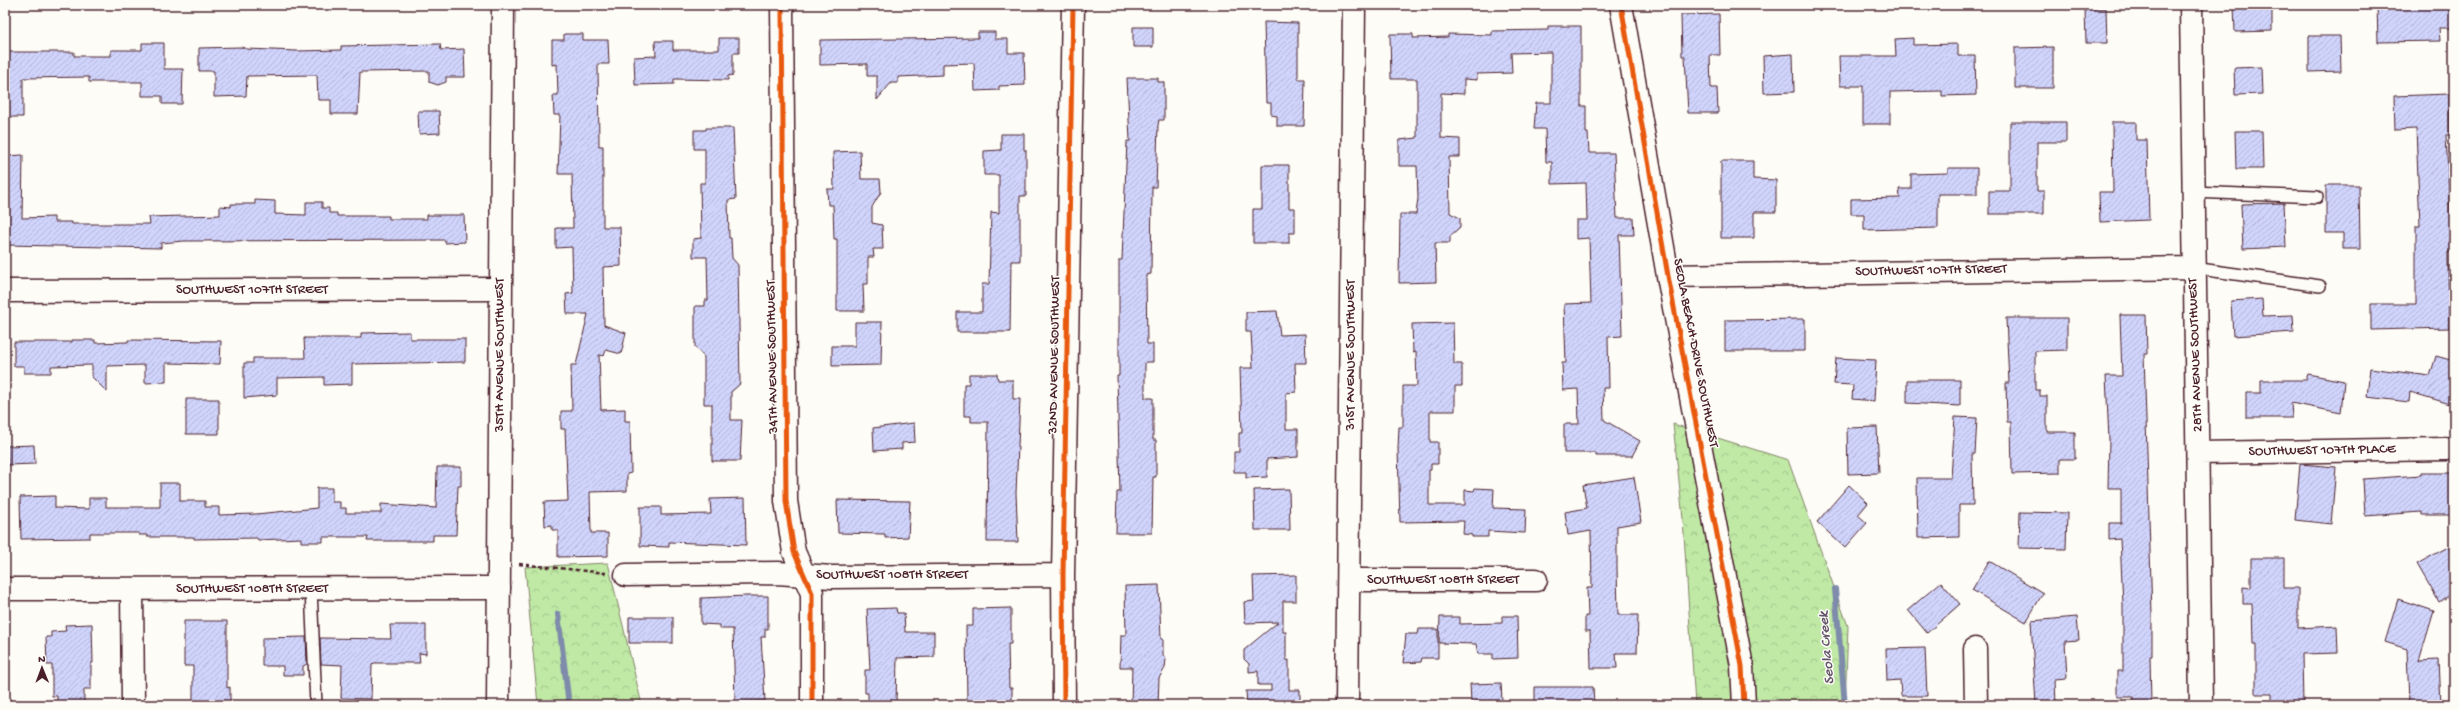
<svg xmlns="http://www.w3.org/2000/svg" width="2459" height="710" viewBox="0 0 2459 710" font-family="'Gochi Hand',sans-serif">
	<style>
		.forest { fill: url(#forest-crowns); stroke: #848468 }
		.lines { fill: none; stroke-linecap: round; stroke-linejoin: round }
		.stream { stroke: #7e8baa; stroke-width: 6 }
		.building { fill: url(#building-hatch); stroke: #4a1f2b }
		.lane-casing { stroke: #4a1f2b; stroke-width: 14 }
		.street-casing { stroke: #4a1f2b; stroke-width: 25 }
		.secondary-casing { stroke: #4a1f2b; stroke-width: 25 }
		.path { stroke: #4a1f2b; stroke-width: 2.5; stroke-dasharray: 4 3; stroke-linecap: butt }
		.lane { stroke: #fdfcf7; stroke-width: 11 }
		.street { stroke: #fdfcf7; stroke-width: 22 }
		.secondary { stroke: #fdfcf7; stroke-width: 22 }
		.cycleway-casing { stroke: #fdfcf7; stroke-width: 8 }
		.cycleway { stroke: #e8590c; stroke-width: 5 }
		.labels { text-anchor: middle; dominant-baseline: central; stroke-width: 3; stroke-linejoin: round; paint-order: stroke }
		.street-label { font-size: 14px; fill: #4a1f2b; stroke: #fdfcf7 }
		.water-label { font-size: 15px; font-style: italic; fill: #64556a; stroke: #fdfcf7 }
	</style>
	<defs>
		<pattern id="forest-crowns" width="20" height="18" patternUnits="userSpaceOnUse"><rect width="20" height="18" fill="#bfe9a5"/><path d="M2 6a3 3 0 1 1 6 0M12 15a3 3 0 1 1 6 0" fill="none" stroke="#a6c78e"/></pattern>
		<pattern id="building-hatch" width="6" height="6" patternUnits="userSpaceOnUse"><rect width="6" height="6" fill="#d0d4fc"/><path d="M-1 1l2-2M0 6l6-6M5 7l2-2" fill="none" stroke="#b4b6d8"/></pattern>
	</defs>
	<rect width="100%" height="100%" fill="#fdfcf7"/>
	<filter id="ink" filterUnits="userSpaceOnUse"><feTurbulence type="fractalNoise" baseFrequency=".025" numOctaves="2"/><feDisplacementMap in="SourceGraphic" scale="8" xChannelSelector="R" yChannelSelector="G"/><feConvolveMatrix kernelMatrix="1 2 1 2 8 2 1 2 1" color-interpolation-filters="sRGB"/></filter>
	<g filter="url(#ink)">
		<!-- forest -->
		<path class="forest" d="M1673 424 1788 460 1848 626 1845 705H1695L1683 519Z
			M608 563 642 705H538L525 567Z"/>
		<g class="lines">
			<!-- stream -->
			<path class="stream" d="M1835 589 1845 705
				M558 614 569 705"/>
		</g>
		<!-- building -->
		<path class="building" d="M2272 5V31L2235 32 2234 6Z
			M2377 5H2452L2453 28H2439L2440 41 2378 42Z
			M2106 8 2107 43H2086L2085 9Z
			M1719 14 1720 55H1710L1711 88H1717L1718 113H1688L1685 56H1682L1681 15Z
			M1264 22 1298 23V79H1305L1304 126H1277V116L1271 115V103H1266Z
			M1548 26H1581V106H1586V133H1588L1589 153H1614L1617 218H1633L1634 235H1619L1622 336 1608 337 1609 388H1603L1604 420 1640 441 1632 456H1596V453H1564V424H1579L1578 389 1563 390 1562 363H1566L1564 304 1591 303 1589 238 1576 239V220H1587L1586 183 1552 184V162H1546L1545 129H1534L1536 103H1551V52L1511 53 1512 73 1477 74V80L1464 79V94L1441 93V138L1460 139V157H1449L1450 213 1460 218V227L1450 236V243H1435L1436 282 1399 283 1400 214H1416L1418 198 1417 166H1399V140L1417 138V79H1391L1390 34H1413V38L1448 37V34L1492 35V31L1548 30Z
			M1133 27H1153V47H1133Z
			M978 32H995V39H1008V53H1024L1025 85 999 86V90L975 91 974 63 943 64V75L898 77V83H891L877 100V76H867V64L820 65V40L978 38Z
			M564 34H583V40H608L609 64H598L599 146H603V227H620L621 266 603 267 604 325 626 333 621 354 606 350 604 356 599 355 601 410 625 409V421H630L631 473 627 474V491L590 492 591 533H608V556L558 557V530H552V525L545 526 544 502 568 501 565 429H561V411H572L571 365H576L588 314H567L566 294 573 293 572 247 556 248V228H573L572 174H558L560 115H554L553 95H558L557 64 552 65V40H564Z
			M2309 36H2340L2341 71 2309 72Z
			M719 38H739V53H733V75L728 76V80L674 79V84L635 85 634 57 656 56 655 41H673V50H719Z
			M1913 38V45L1958 44V56H1975L1976 95 1942 96V91L1890 92V124H1863V86H1840L1839 56H1896L1895 39Z
			M142 43H164V69H183L182 104H162V96H142V82H89V77L23 78V117H7L8 84H5V57H7V52H74V56H111V50H142Z
			M440 44 441 50 464 49 465 77H446V82L438 85 429 82V71L360 72 358 114H331V100H318L317 75 247 76 246 96 214 97V71H199V48L241 47 247 49 297 51 341 50V46Z
			M2053 47V88H2015V48Z
			M1793 54 1794 92 1764 93 1763 56Z
			M2261 67 2262 94 2235 95 2234 68Z
			M1127 78H1158V82H1164V120H1159L1158 125 1156 187H1152L1151 274 1146 275 1147 344H1153V362H1146L1145 364V398H1153V440H1156V477H1153L1152 533H1116L1117 492H1120L1117 376H1119V260H1122L1127 141H1130Z
			M2449 94 2450 135H2446L2452 252H2448L2449 328 2371 330V304H2416V226H2420L2416 129 2395 130 2394 96Z
			M418 111H439L440 133 419 134Z
			M2010 122H2066V142H2037V191H2044V214H1989V191H2010Z
			M2112 122H2136V140H2147L2149 220 2100 222 2099 192H2113Z
			M706 128H733L736 199 728 200 729 238H731L732 258 738 265 740 384 731 392V420H742L740 461H712V404H704V357L695 347V306H705V300H708L707 257H693V239L701 238 700 183H705V149H694V130H706Z
			M2235 131H2262L2263 169H2236Z
			M1001 134H1024V150H1026V196H1020V261H1011L1010 332H957V312H982V284H989L991 212 999 213V175H984V151L1001 150Z
			M860 151 861 179H880L881 192 872 207V223L882 225 883 249H873L874 257H868V284H863L864 311H837V239H834L833 205H828L827 189H834L833 152Z
			M23 155 22 218 54 217V222H72V224H150L149 217 220 215V206L231 207V204H255V200L275 201V214L306 215V202H322V208H329V213H337V216H389V219H427V215H464L465 242 445 243V240L184 241 161 243V248L5 245V156Z
			M1721 161H1753V179L1776 180V212H1754V238H1721Z
			M1262 165H1289V208H1295V233H1289V243H1253V209H1262Z
			M1948 168H1977V194H1938V228L1864 230V214H1851V199L1900 198 1899 189H1911V174L1948 173Z
			M2326 185H2359L2360 249H2343V233H2326Z
			M2284 203 2286 247 2243 249 2241 204Z
			M2262 299 2263 316 2293 315 2294 332 2233 336 2231 301Z
			M1277 311 1280 335 1305 334 1306 363H1295L1296 392 1286 393V429H1298V457L1267 459V477L1246 478V472H1234V452H1239V433H1242L1240 368H1253L1251 332H1246V312Z
			M2120 315H2146L2147 354H2144L2152 615V656H2150L2151 705H2134V697H2117V671H2123V605L2120 539 2109 540V523H2121V488H2108L2109 440 2106 376H2122Z
			M2006 318H2067V350L2035 351V390H2040V396H2047V432H2075V459H2060V473L2012 474 2011 422H2007L2006 383H2009Z
			M1805 319V351H1725V320Z
			M855 322H882L881 365 832 366V346H855Z
			M1453 323 1454 364H1462V386H1455V411H1430V442H1438V464H1431V470H1429V505H1465V490L1474 491 1475 488 1494 489 1493 508 1526 509 1525 533 1488 531V537H1472V535L1463 534 1464 521 1400 522 1398 448 1399 427H1403V386H1417L1416 352 1413 353 1412 324Z
			M410 332V339H465V362L352 364V384L324 385V377L277 378V395L244 398V363H253V358H305L304 338H361V333Z
			M72 340H95V343L128 342V340L221 341 220 364 166 363V382L145 383V365L107 366V392L92 377V365L51 366V373H24V366H14V342H72Z
			M2436 356 2454 361V391L2450 404 2410 392 2409 402 2367 397 2370 368 2430 376Z
			M1836 358 1876 360 1874 401 1852 399 1853 385 1834 384Z
			M969 374H997L998 380H1013V399H1020L1016 493 1018 542H987L988 422H971V416H964V384H969Z
			M2308 374 2344 381 2341 413 2291 403 2292 418H2246V393H2261V380H2306Z
			M1907 380H1960V406L1907 403Z
			M186 399H219V434H186Z
			M1955 417 1977 418 1975 454H1972L1973 505H1959V537L1918 538 1917 478H1951Z
			M914 423 915 442 902 443V449L874 451 873 428Z
			M1877 427 1879 473 1848 474 1847 428Z
			M34 445 35 464 8 465 7 446Z
			M2300 464 2336 467 2331 524 2295 520Z
			M437 467H461V486H458L456 535H433V541H367L368 537H323V542H301V538L258 540 257 538 194 539V537H147V535H139V533H90V538L21 539 20 497 55 496V508L89 509V498H106V507H160V483H180V501H205V507H219V515L256 514 317 508V488H332V502H340V508H346V513H381V504L436 508Z
			M2421 473H2454V515H2421V512L2365 516 2363 479 2421 475Z
			M1634 477 1641 522 1617 526V567L1618 615H1638L1637 653H1616L1617 668H1591L1590 631H1585V616H1588L1587 588H1592L1591 531 1568 535 1565 512 1587 508 1583 485Z
			M1849 485 1868 503 1858 515 1867 523 1845 548 1817 522Z
			M1289 489 1290 530H1255L1254 490Z
			M745 498 746 545 669 542V547L640 546V507H661V515L711 514 710 499Z
			M837 500 910 501 908 537 885 538V534L838 533Z
			M2020 512 2067 513 2066 549 2019 548Z
			M2448 547 2454 558V593L2439 602 2417 564Z
			M2251 558H2284V588H2298V628L2337 626 2338 653 2302 654 2303 705H2272V694H2256V644H2253L2252 604H2243V587L2251 588Z
			M1989 561 2043 593 2026 622 1972 590Z
			M1296 575V601H1283V632H1286V660H1289V690H1300V705H1247L1246 691H1271V685H1258V671L1249 672V664L1244 659V650L1278 622 1245 623 1244 602 1254 601 1253 576Z
			M1941 582 1960 604 1927 633 1908 610Z
			M1159 585 1161 639H1163V655L1166 659 1165 668 1159 678 1158 705H1131L1132 667H1120L1121 635H1126L1125 586Z
			M747 596H768V629H765V637H761L765 701 735 702 733 629H720V625L701 624V598Z
			M2398 599 2434 611 2419 661 2439 660 2441 705H2409L2407 649 2385 642Z
			M896 608 897 613H904L905 632H934V657L897 658 896 705H868V693H865V670H870L867 609Z
			M1011 608V644H1008L1009 688H1012V705L967 703 966 626H973V609Z
			M1502 616H1517L1518 658 1493 659V654H1478L1476 644 1439 643 1440 617H1460V624L1502 623Z
			M629 617H673V643H629Z
			M2077 617 2079 640 2065 641 2067 678 2055 679 2056 705H2036L2031 621Z
			M184 621H227V688L230 687V705H193V666H184Z
			M92 624 93 663H91V689H84V705H57V696H52V665H47L46 637H51V632L66 631 65 625Z
			M390 625H426V654L419 653 420 663H374L372 665 371 699 341 698 342 665 321 664 320 638 391 639Z
			M1419 629H1438V658H1422L1421 662 1403 663 1406 634H1418Z
			M262 638 306 637 307 664 303 666V675H283V666H262Z
			M1925 648 1927 696H1901L1900 680 1887 681 1886 649Z
			M1501 683 1502 701 1471 702 1470 684Z
			M1535 687H1593L1594 705H1535Z"/>
		<g class="lines">
			<defs>
				<path id="lane" d="M2192 192 2317 197
					M2193 268 2320 286
					M311 589 316 705"/>
				<path id="street" d="M782 5 786 501 794 552 812 593V705
					M1621 5 1668 276 1742 666 1744 705
					M2191 5C2193 238 2199 472 2201 705
					M1668 276 2193 268
					M5 291 500 289
					M2199 453 2446 449
					M626 575 778 573 831 577 1063 575
					M1350 580H1536
					M5 589 499 588
					M132 589 133 705
					M1975 649 1976 705
					M1064 705 1063 575 1073 5
					M1347 705 1354 5"/>
				<path id="secondary" d="M498 705 503 5"/>
			</defs>
			<!-- lane casing -->
			<use href="#lane" class="lane-casing"/>
			<!-- street casing -->
			<use href="#street" class="street-casing"/>
			<!-- secondary casing -->
			<use href="#secondary" class="secondary-casing"/>
			<!-- path -->
			<path class="path" d="M519 564 606 573"/>
			<!-- lane -->
			<use href="#lane" class="lane"/>
			<!-- street -->
			<use href="#street" class="street"/>
			<!-- secondary -->
			<use href="#secondary" class="secondary"/>
			<defs>
				<path id="cycleway" d="M782 5 786 501 794 552 812 593V705
					M1621 5 1668 276 1742 666 1744 705
					M1064 705 1063 575 1073 5"/>
			</defs>
			<!-- cycleway casing -->
			<use href="#cycleway" class="cycleway-casing"/>
			<!-- cycleway -->
			<use href="#cycleway" class="cycleway"/>
		</g>
	</g>
	<g class="labels">
		<!-- street labels -->
		<g class="street-label">
			<text transform="translate(1931 271) rotate(-1)">SOUTHWEST 107TH STREET</text>
			<text x="252" y="290">SOUTHWEST 107TH STREET</text>
			<text transform="translate(1695 353) rotate(79)">SEOLA BEACH DRIVE SOUTHWEST</text>
			<text transform="translate(500 355) rotate(-90)">35TH AVENUE SOUTHWEST</text>
			<text transform="translate(1055 355) rotate(-89)">32ND AVENUE SOUTHWEST</text>
			<text transform="translate(1351 355) rotate(-90)">31ST AVENUE SOUTHWEST</text>
			<text transform="translate(2196 355) rotate(-92)">28TH AVENUE SOUTHWEST</text>
			<text transform="translate(773 357) rotate(-91)">34TH AVENUE SOUTHWEST</text>
			<text transform="translate(2322 451) rotate(-1)">SOUTHWEST 107TH PLACE</text>
			<text x="892" y="575">SOUTHWEST 108TH STREET</text>
			<text x="1443" y="580">SOUTHWEST 108TH STREET</text>
			<text x="252" y="589">SOUTHWEST 108TH STREET</text>
		</g>
		<!-- water labels -->
		<g class="water-label">
			<text transform="translate(1827 648) rotate(-95)">Seola Creek</text>
		</g>
	</g>
	<!-- margin -->
	<rect width="2459" height="710" fill="none" stroke="#fdfcf7" stroke-width="20"/>
	<rect x="10" y="10" width="2439" height="690" fill="none" stroke="#4a1f2b" stroke-width="1.5" filter="url(#ink)"/>
	<!-- north arrow -->
	<g transform="translate(42 668) rotate(359)" stroke="#fdfcf7" stroke-width="3" paint-order="stroke">
	<path d="M0-3L7 15L0 10L-7 15Z" fill="#4a1f2b"/>
	<text y="-6" font-size="11" font-weight="bold" text-anchor="middle" fill="#4a1f2b">N</text>
	</g>
</svg>
